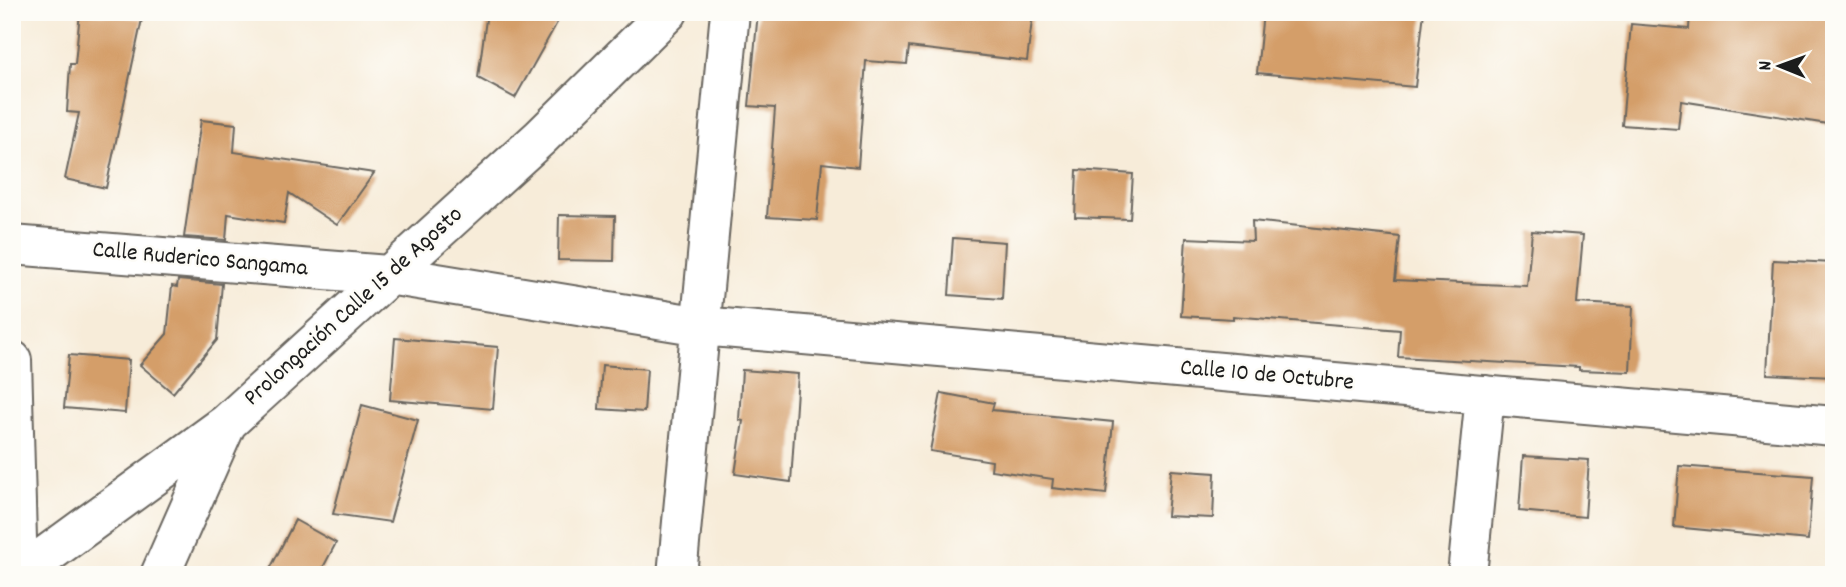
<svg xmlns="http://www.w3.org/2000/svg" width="1846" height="587" viewBox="0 0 1846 587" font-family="Dekko,sans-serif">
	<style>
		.building { fill: #d49e69 }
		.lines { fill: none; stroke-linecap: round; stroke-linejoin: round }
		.street-casing { stroke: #69655e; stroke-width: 42 }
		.street { stroke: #fff; stroke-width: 38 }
		.labels { text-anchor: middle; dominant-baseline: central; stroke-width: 5; stroke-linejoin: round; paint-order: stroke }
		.street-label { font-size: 24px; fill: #1c1c1c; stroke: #fdfcf7 }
	</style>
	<rect width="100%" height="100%" fill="#fdfcf7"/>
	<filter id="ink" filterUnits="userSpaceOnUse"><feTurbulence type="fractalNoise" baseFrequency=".0143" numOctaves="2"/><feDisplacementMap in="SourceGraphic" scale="14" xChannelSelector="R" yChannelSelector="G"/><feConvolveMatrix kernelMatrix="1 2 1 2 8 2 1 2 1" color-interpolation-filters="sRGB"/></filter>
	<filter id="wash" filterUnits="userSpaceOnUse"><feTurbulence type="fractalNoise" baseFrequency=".00686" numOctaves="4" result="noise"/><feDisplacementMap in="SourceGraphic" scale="28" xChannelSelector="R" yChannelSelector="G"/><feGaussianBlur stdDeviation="1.57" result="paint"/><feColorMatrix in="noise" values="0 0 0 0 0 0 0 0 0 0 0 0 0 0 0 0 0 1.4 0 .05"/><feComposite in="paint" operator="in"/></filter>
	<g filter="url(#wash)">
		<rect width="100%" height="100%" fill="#f7ecd9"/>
		<g id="blocks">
			<!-- building -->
			<path class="building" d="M80 12 142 19 106 188 65 179 79 113 67 112 70 64H75Z
				M487 12H563L515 98 478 78Z
				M758 12H1033L1027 61 909 47 907 64 866 61 858 167 822 163 817 220 767 217 775 108 749 106Z
				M1263 12H1424L1415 87 1257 73Z
				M1690 12H1834V125L1681 101 1678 129 1622 125 1631 24 1689 29Z
				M201 120 236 124 234 152 374 173 337 225 289 193 284 223 228 214 226 240 184 237Z
				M1077 170 1133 174 1130 219 1075 217Z
				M559 215 615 216 614 261 558 260Z
				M1252 221 1400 237 1395 280 1527 286 1532 231 1583 235 1577 303 1633 306 1630 372 1579 370V367L1398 357 1400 330 1233 316V319L1181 316 1186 238 1253 241Z
				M953 238 1005 242 1002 299 949 295Z
				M1773 260 1834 263V377L1767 374Z
				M178 280 222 284 217 340 173 393 140 365 167 334 172 286 177 287Z
				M395 338 498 347 493 409 390 400Z
				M69 355 129 360 125 413 64 408Z
				M602 365 647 369 644 412 599 409Z
				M742 370 798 374 791 482 735 474 743 421 739 420Z
				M941 393 994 403 992 410 1113 422 1106 494 1052 488 1053 479 991 470 992 461 930 451Z
				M362 405 418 420 390 522 333 514Z
				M1523 456 1589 460 1585 517 1519 511Z
				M1679 466 1813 476 1808 540 1674 527Z
				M1171 470 1215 473 1213 518 1167 516Z
				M295 520 336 543 319 575H267Z"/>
		</g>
	</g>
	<g filter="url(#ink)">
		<use href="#blocks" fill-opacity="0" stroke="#69655e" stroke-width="2"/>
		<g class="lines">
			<defs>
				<path id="street" d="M12 245 388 275 701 326 1834 426
					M12 360 18 575
					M19 575 227 423 541 137 668 12
					M160 575 227 423
					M677 575 730 12
					M1467 575 1485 395"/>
			</defs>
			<!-- street casing -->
			<use href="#street" class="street-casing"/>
			<!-- street -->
			<use href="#street" class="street"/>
		</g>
	</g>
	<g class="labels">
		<!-- street labels -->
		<g class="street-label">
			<text transform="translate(200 260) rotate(5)">Calle Ruderico Sangama</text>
			<text transform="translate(354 307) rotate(-42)">Prolongación Calle 15 de Agosto</text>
			<text transform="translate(1267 376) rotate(5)">Calle 10 de Octubre</text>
		</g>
	</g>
	<!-- margin -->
	<rect width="1846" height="587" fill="none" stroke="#fdfcf7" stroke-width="42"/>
	<!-- north arrow -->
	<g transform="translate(1780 66) rotate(271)" stroke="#fdfcf7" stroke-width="5" paint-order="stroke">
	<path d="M0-5L12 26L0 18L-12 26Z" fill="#1c1c1c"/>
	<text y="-10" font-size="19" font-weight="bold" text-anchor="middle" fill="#1c1c1c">N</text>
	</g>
</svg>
